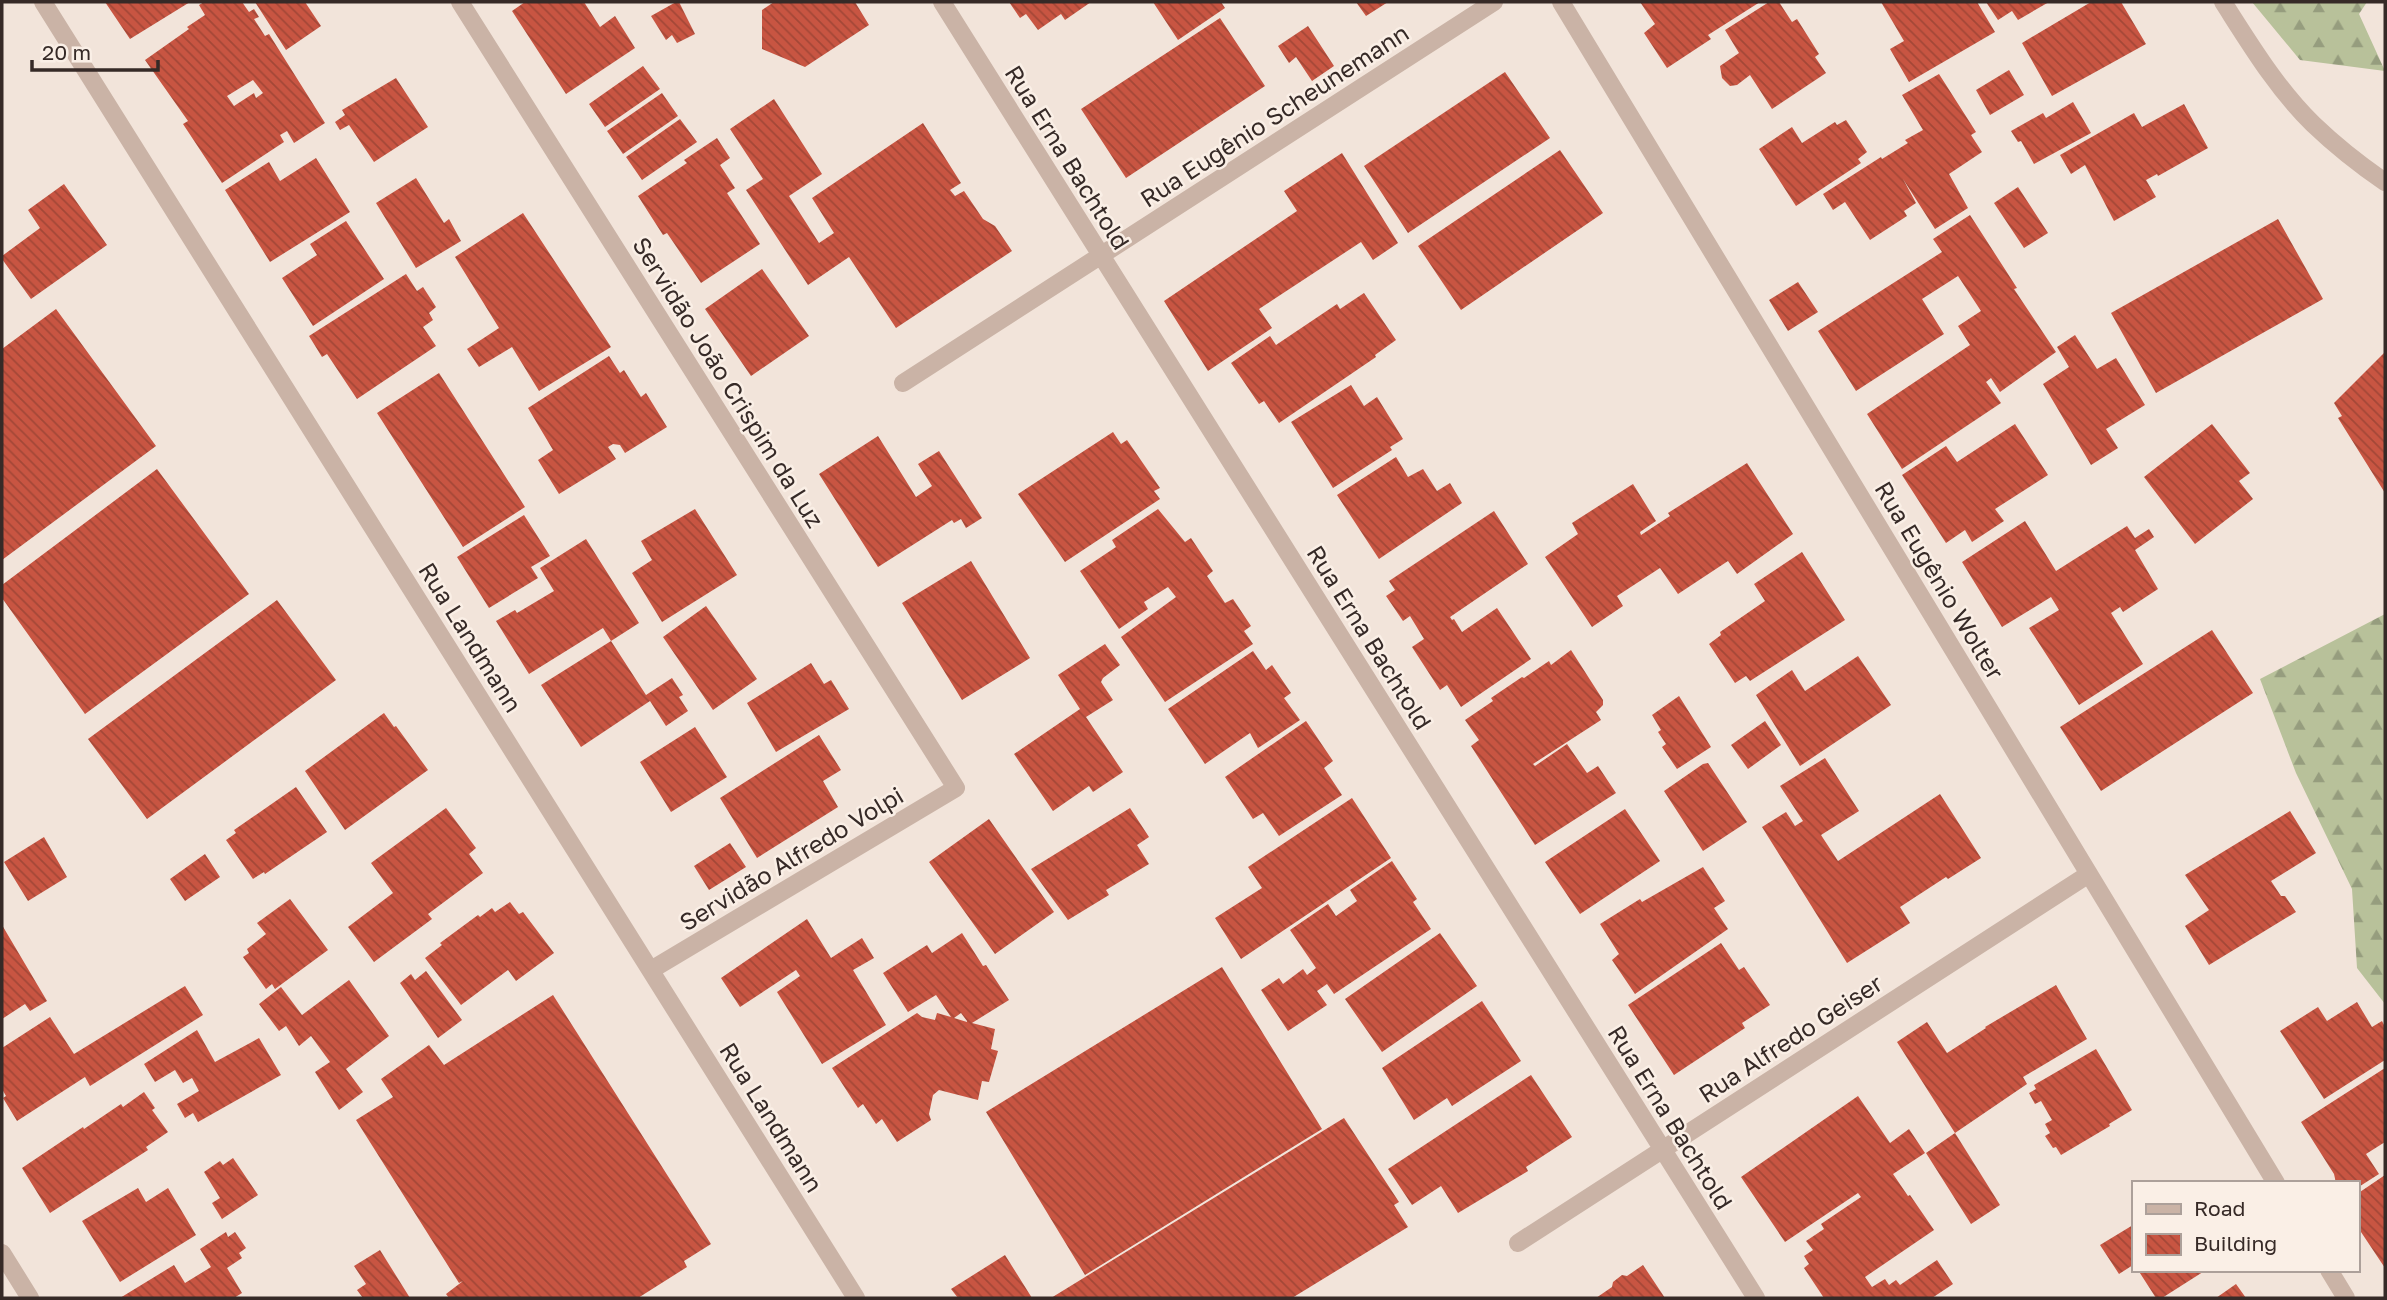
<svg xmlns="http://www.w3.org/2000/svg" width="2387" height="1300" viewBox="0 0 2387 1300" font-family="'Golos Text',sans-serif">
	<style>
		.forest { fill: url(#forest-firs) }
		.building { fill: url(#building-back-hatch); fill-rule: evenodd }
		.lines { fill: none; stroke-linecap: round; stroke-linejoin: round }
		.minor { stroke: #cab3a6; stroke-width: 18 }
		.labels { text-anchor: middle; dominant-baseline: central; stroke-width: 5; stroke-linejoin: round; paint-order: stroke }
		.street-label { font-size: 24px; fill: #362a27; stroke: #faefe6 }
	</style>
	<defs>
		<pattern id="forest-firs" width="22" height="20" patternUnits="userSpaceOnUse" patternTransform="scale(1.75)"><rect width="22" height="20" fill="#b8c19a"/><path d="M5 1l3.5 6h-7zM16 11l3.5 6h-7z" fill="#969d7e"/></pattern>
		<pattern id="building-back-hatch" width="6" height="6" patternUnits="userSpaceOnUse" patternTransform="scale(1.75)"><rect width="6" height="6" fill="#c85542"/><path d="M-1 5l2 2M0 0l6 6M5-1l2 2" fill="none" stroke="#a34737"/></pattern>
	</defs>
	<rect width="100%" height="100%" fill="#f2e4da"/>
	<!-- forest -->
	<path class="forest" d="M2252 2H2367L2359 14 2385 71 2300 60Z
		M2385 614V1004L2357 968 2352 889 2296 773 2260 679Z"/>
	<!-- building -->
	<path class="building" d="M105 2H190L130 39Z
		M204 2H242L249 12 254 9 259 17 254 19 265 36 269 34 325 123 294 143 287 131 280 135 284 142 222 183 183 124 188 121 145 60 189 29 187 27 205 15 199 5ZM253 80 263 93 256 98 254 93 234 106 227 96Z
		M255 2H305L321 26 286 50Z
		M525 2H584L600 27 615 16 635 48 566 94 512 11Z
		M676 2H679L695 34 677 43 672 35 666 40 651 16Z
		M774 2H855L869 25 805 67 762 49V10Z
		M1009 2H1091L1065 20 1061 14 1038 30 1026 14 1020 18Z
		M1153 2H1221L1225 8 1178 40Z
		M1356 2H1388L1366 16Z
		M1640 2H1760L1708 35 1711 39 1667 68 1644 33 1655 24Z
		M1769 2H1779L1792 22 1797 19 1819 54 1815 57 1826 73 1772 109 1750 75 1737 85 1730 86 1722 78 1720 66 1739 53 1725 30Z
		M1881 2H1977L1995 32 1909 82 1890 49 1904 41Z
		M1986 2H2049L2018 20 2012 11 1998 20Z
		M2091 2H2121L2146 44 2052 96 2022 43Z
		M1220 18 1265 86 1126 178 1081 109Z
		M1308 26 1334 66 1312 81 1296 57 1289 63 1278 46Z
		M643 66 660 89 605 127 589 104Z
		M2009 70 2024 95 1990 115 1976 90Z
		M1505 72 1550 138 1408 233 1364 166Z
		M1939 74 1976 132 1971 135 1982 152 1949 174 1968 208 1935 229 1903 179 1916 203 1904 211 1907 216 1870 240 1845 202 1833 210 1823 194 1881 157 1882 159 1908 143 1905 140 1923 130 1902 95Z
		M396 78 428 127 374 162 349 125 340 130 335 122 345 115 342 110Z
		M662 93 678 116 623 154 607 131Z
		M774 99 822 174 789 196 819 243 834 233 812 198 923 123 961 183 950 190 955 196 964 191 983 219 995 226 1012 251 896 328 849 257 808 285 746 190 763 179 730 129Z
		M2073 102 2091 133 2034 164 2021 141 2018 142 2011 131 2043 113 2046 118Z
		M2184 104 2208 148 2158 176 2157 174 2146 180 2156 197 2114 221 2085 165 2071 174 2060 155 2134 113 2142 127Z
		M680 119 697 142 642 180 626 157Z
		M1846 120 1867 152 1858 159 1861 163 1796 206 1759 149 1792 127 1802 143 1835 122 1837 125Z
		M717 138 730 158 720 165 735 188 727 193 760 244 701 283 667 233 663 235 638 196 687 163 684 160Z
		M1560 150 1603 213 1461 310 1418 246Z
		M1342 153 1398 243 1373 260 1361 242 1259 309 1272 328 1208 371 1164 301 1297 211 1284 191Z
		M316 158 350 212 270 262 225 190 269 162 280 181Z
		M416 178 444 223 449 219 461 241 416 268 376 203Z
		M64 184 107 245 31 299 2 259V256L40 228 28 210Z
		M2018 187 2048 233 2024 248 1994 203Z
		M523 213 611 347 539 391 512 347 479 367 467 349 499 328 455 257Z
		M1970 215 2017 288 2014 289 2056 352 2000 392 1991 378 1986 382 2001 403 1902 469 1867 414 1970 345 1958 326 1981 311 1958 276 1922 299 1944 334 1856 391 1818 331 1942 252 1933 239Z
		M2278 219 2323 299 2156 393 2111 313Z
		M346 221 384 279 313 326 282 278 317 255 310 244Z
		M762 269 809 336 751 376 705 309Z
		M406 274 417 291 423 287 436 307 429 313 433 320 423 327 436 346 357 399 327 354 322 357 309 336Z
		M1798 282 1818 312 1788 331 1769 300Z
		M1364 293 1396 340 1375 355 1376 357 1279 423 1264 401 1259 404 1231 363 1270 336 1276 345 1337 304 1340 309Z
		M56 309 156 446 2 560V349Z
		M2075 335 2097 369 2116 358 2145 405 2106 429 2118 448 2091 465 2043 384 2069 367 2057 347Z
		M2385 352V493L2338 418 2342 416 2334 403Z
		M609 356 620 373 624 370 641 397 646 393 667 427 625 453 620 445 613 444 608 447 616 459 559 494 538 460 553 450 528 408Z
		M439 373 525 507 463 547 377 413Z
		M1351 385 1364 406 1377 397 1403 439 1390 447 1392 450 1333 488 1291 422Z
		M2015 424 2048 475 1995 509 2004 521 1972 542 1965 530 1946 543 1902 475 1946 446 1957 462Z
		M2212 424 2250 473 2239 481 2253 499 2195 544 2144 477Z
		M1113 432 1121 444 1127 440 1160 488 1154 491 1160 499 1065 562 1018 494Z
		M878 436 916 497 932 486 918 464 939 451 982 518 966 528 961 519 954 523 952 520 878 567 819 474Z
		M1396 457 1408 477 1423 469 1437 491 1450 483 1462 503 1379 559 1337 495Z
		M1747 463 1793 534 1737 574 1728 561 1678 594 1660 568 1617 596 1623 606 1592 627 1545 557 1578 534 1572 523 1633 484 1656 521 1640 532 1641 535 1670 516 1668 513Z
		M157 469 249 594 85 714 2 598V585Z
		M695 509 737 575 662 622 632 573 652 560 641 541Z
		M1158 509 1185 542 1191 538 1213 571 1207 576 1225 603 1233 599 1251 626 1244 631 1253 644 1165 702 1121 637 1176 597 1168 587 1144 602 1148 609 1119 629 1080 571 1116 547 1112 540Z
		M1494 511 1528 564 1450 617 1452 620 1454 619 1462 632 1497 608 1531 659 1461 707 1447 685 1440 690 1412 647 1424 639 1410 616 1403 621 1386 596 1395 590 1389 581Z
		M524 515 550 556 531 567 538 578 489 608 457 557Z
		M2025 521 2056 571 2127 526 2135 538 2149 529 2154 537 2135 550 2158 589 2123 612 2120 607 2111 613 2143 664 2079 705 2029 628 2059 610 2051 597 2002 627 1962 562Z
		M586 539 639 623 611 641 646 695 672 678 683 695 679 697 688 711 666 726 650 701 581 747 541 685 611 641 603 628 529 674 496 621 515 610 517 613 554 591 540 568Z
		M1802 552 1845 620 1750 681 1746 676 1735 683 1709 644 1721 635 1720 632 1765 601 1754 584Z
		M971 561 1030 658 962 700 902 603Z
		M277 600 336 680 147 819 88 739Z
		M706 606 757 679 713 710 663 637Z
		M2212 630 2253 693 2101 791 2060 727Z
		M1105 644 1120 665 1103 678 1101 682 1113 700 1086 717 1123 772 1093 792 1089 786 1053 811 1014 754 1080 709 1058 675Z
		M1571 650 1603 700V705L1596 712 1601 720 1533 764 1535 766 1567 744 1587 773 1598 766 1616 793 1535 845 1471 746 1479 740 1465 720 1493 701 1491 698 1522 677 1524 678 1549 661 1551 665Z
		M1253 651 1266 670 1272 665 1291 693 1284 698 1300 720 1258 748 1250 733 1205 764 1168 709Z
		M1858 656 1891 705 1800 766 1756 695 1792 670 1805 691Z
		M811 663 824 684 831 680 849 709 776 752 747 703Z
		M1679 696 1711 747 1677 769 1662 747 1666 744 1658 732 1661 730 1652 715Z
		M384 713 394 727 396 726 428 770 345 830 305 771Z
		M1306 721 1333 761 1324 768 1342 795 1279 836 1263 813 1253 819 1225 777Z
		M1765 721 1781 745 1748 769 1731 745Z
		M695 727 727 777 671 812 640 762Z
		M819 735 841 770 823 781 838 807 757 858 720 798Z
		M1825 758 1859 811 1821 835 1838 861 1940 794 1981 858 1948 879 1946 877 1900 907 1910 923 1847 963 1762 827 1786 812 1795 826 1803 821 1780 786Z
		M1708 763 1747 822 1703 851 1664 791 1703 764Z
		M296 787 327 832 265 874 264 872 253 879 226 840 236 833 234 830Z
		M1352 798 1391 858 1241 959 1215 918 1262 888 1248 867Z
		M446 808 476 848 469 854 483 873 428 914 432 919 374 962 348 927 393 893 371 863Z
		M1130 808 1149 837 1137 845 1149 864 1106 890 1109 895 1068 920 1031 869Z
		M1625 809 1660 861 1580 914 1545 862Z
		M2290 811 2316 853 2271 881 2281 896H2285L2296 912 2209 965 2185 926 2209 910 2185 875Z
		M989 819 1054 912 995 954 929 862Z
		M44 837 67 877 28 901 4 862Z
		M730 843 746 867 709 890 694 866Z
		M205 854 220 877 185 901 170 879Z
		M1392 861 1417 899 1413 902 1431 929 1334 994 1327 984 1317 991 1327 1005 1288 1031 1261 990 1279 978 1283 984 1303 969 1307 975 1316 968 1290 930 1328 904 1336 916 1357 901 1350 890Z
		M1703 867 1725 901 1714 908 1728 929 1635 994 1612 960 1619 954 1600 924 1640 899 1642 902Z
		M290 899 328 950 275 989 272 984 266 989 243 957 249 953 247 949 266 934 257 923Z
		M510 902 519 914 523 912 554 953 516 981 508 970 461 1005 425 958 442 945 440 943 478 915 480 917 492 908 495 912Z
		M807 919 831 958 862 938 874 958 853 970 886 1025 822 1064 777 992 800 976 796 970 740 1007 721 978Z
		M2 925 47 1001 30 1011 25 1004 2 1019Z
		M962 933 983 966 986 965 1009 1000 972 1023 995 1029 991 1049 998 1051 989 1082 982 1081 978 1100 939 1090 933 1095 929 1114 931 1120 897 1142 882 1119 876 1124 863 1104 858 1108 832 1068 917 1013 922 1017 935 1020 937 1013 951 1017 936 995 908 1012 883 973 927 945 932 953ZM961 1013 967 1021V1022L954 1018Z
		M1440 933 1477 986 1382 1052 1345 999Z
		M1721 943 1739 970 1744 967 1770 1005 1742 1023 1745 1028 1674 1075 1628 1005Z
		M1222 967 1322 1129 1085 1275 986 1112Z
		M426 971 462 1020 438 1038 400 983 411 974 415 980Z
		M349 980 389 1036 346 1069 363 1092 339 1110 315 1072 330 1062 311 1036 299 1046 286 1026 279 1031 259 1004 281 987 302 1015Z
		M2056 985 2087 1039 2023 1077 2027 1084 1955 1133 1897 1042 1927 1022 1947 1053 1986 1028 1985 1027Z
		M185 986 203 1015 90 1086 85 1077 17 1121 3 1098 6 1096 2 1089V1048L50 1017 74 1054Z
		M553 995 711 1244 684 1261 687 1267 638 1298H449L446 1294 463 1281 459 1283 356 1120 393 1097 381 1079 429 1045 444 1065Z
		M1482 1001 1521 1061 1452 1106 1447 1098 1414 1120 1382 1068Z
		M2357 1002 2372 1027 2382 1021 2385 1027V1060L2324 1099 2280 1031 2318 1007 2327 1021Z
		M197 1030 215 1062 259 1038 281 1075 198 1122 193 1113 185 1118 177 1104 199 1091 192 1078 183 1083 175 1070 155 1082 144 1064Z
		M2096 1049 2132 1110 2109 1124 2110 1126 2061 1155 2056 1147 2053 1148 2045 1136 2050 1133 2045 1124 2052 1120 2041 1101 2035 1104 2029 1093 2036 1089 2034 1085Z
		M2385 1068V1142L2366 1154 2379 1174 2357 1188V1183H2336L2334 1174 2301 1122Z
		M1531 1075 1572 1137 1526 1167 1528 1171 1458 1213 1441 1186 1412 1205 1388 1169Z
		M144 1092 155 1108 152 1110 168 1132 146 1147 148 1150 50 1213 22 1168 83 1127 84 1129 121 1104 123 1107Z
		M1858 1096 1890 1143 1909 1129 1925 1153 1893 1174 1908 1196 1910 1195 1934 1230 1865 1277 1872 1287 1885 1279 1889 1285 1896 1280 1900 1285 1937 1260 1953 1284 1932 1298H1824L1804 1268 1809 1264 1804 1256 1813 1250 1806 1241 1824 1229 1821 1224 1861 1197 1858 1193 1785 1242 1741 1177Z
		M1344 1118 1399 1202 1394 1205 1408 1227 1292 1298H1051Z
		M1955 1133 2000 1205 1971 1224 1926 1153Z
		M233 1158 258 1195 222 1219 212 1203 220 1198 204 1172 220 1161 223 1165Z
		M2385 1175V1268L2357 1226 2359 1219 2357 1194Z
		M138 1188 146 1202 168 1188 196 1235 120 1282 82 1221Z
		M2133 1225V1265L2119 1274 2100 1245Z
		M226 1232 228 1237 235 1232 246 1248 239 1253 242 1258 227 1268 242 1293 234 1298H120L174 1265 185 1283 211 1267 200 1249Z
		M380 1250 410 1298H363L357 1290 366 1284 354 1266Z
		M1005 1255 1032 1298H958L951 1289Z
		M1643 1265 1665 1298H1596L1612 1287 1613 1282 1622 1275 1627 1276Z
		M2138 1270H2206L2162 1298H2156Z
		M2236 1284 2246 1298H2216Z"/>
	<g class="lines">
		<!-- minor -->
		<path class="minor" d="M43 2 856 1298
			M460 2 956 788 651 970
			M942 2 1756 1298
			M1561 2 2276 1183
			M2223 2C2250 44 2277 89 2313 124 2336 146 2360 165 2385 182
			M903 383 1494 2
			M1518 1243 2089 874
			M2 1253 30 1298
			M2329 1270 2346 1298"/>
	</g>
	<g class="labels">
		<!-- street labels -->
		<g class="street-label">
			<text transform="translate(1274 115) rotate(-33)">Rua Eugênio Scheunemann</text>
			<text transform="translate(1068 157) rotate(58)">Rua Erna Bachtold</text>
			<text transform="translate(729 382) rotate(58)">Servidão João Crispim da Luz</text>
			<text transform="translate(1940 580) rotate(59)">Rua Eugênio Wolter</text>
			<text transform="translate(471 637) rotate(58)">Rua Landmann</text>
			<text transform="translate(1370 637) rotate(58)">Rua Erna Bachtold</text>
			<text transform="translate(791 858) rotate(-31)">Servidão Alfredo Volpi</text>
			<text transform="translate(1790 1038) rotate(-33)">Rua Alfredo Geiser</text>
			<text transform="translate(772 1117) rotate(58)">Rua Landmann</text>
			<text transform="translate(1671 1117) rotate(58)">Rua Erna Bachtold</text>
		</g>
	</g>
	<!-- border -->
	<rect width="2387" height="1300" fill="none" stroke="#362a27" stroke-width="7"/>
	<!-- legend -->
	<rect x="2132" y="1181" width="228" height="91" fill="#faefe6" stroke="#aca09a" stroke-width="2"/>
	<rect x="2146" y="1204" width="35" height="10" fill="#cab3a6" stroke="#aca09a" stroke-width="2"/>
	<text x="2194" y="1216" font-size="21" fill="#362a27">Road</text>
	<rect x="2146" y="1234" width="35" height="21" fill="url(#building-back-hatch)" stroke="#aca09a" stroke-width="2"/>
	<text x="2194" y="1251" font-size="21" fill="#362a27">Building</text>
	<!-- scale -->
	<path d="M32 60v10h126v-10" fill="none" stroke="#362a27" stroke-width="3.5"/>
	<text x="42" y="60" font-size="21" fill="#362a27" stroke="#faefe6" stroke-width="5" paint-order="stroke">20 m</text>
</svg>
